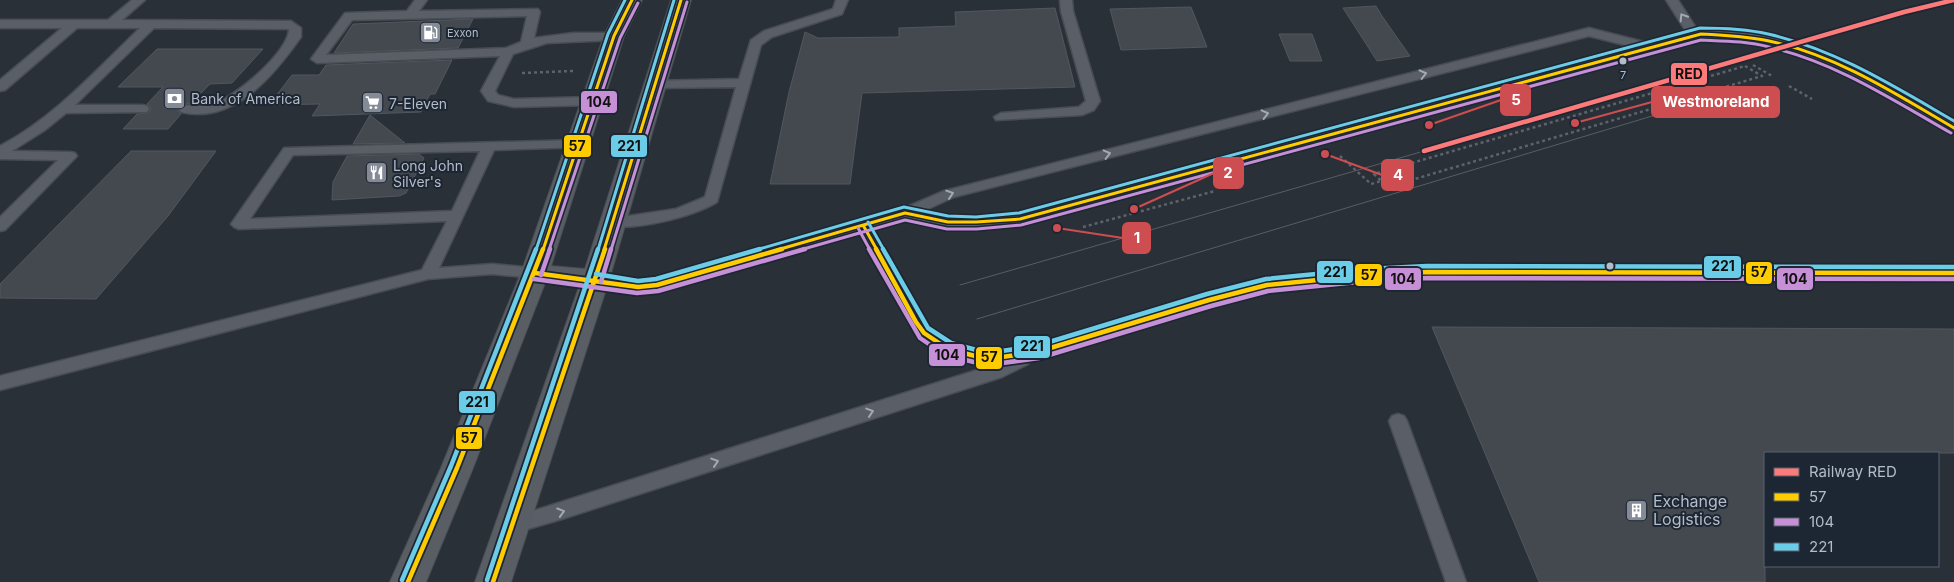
<svg xmlns="http://www.w3.org/2000/svg" width="1954" height="582" viewBox="0 0 1954 582" font-family="Inter,sans-serif">
	<style>
		.building { fill: #444950; stroke: #52575f }
		.lines { fill: none; stroke-linecap: round; stroke-linejoin: round }
		.service-casing { stroke: #484c53; stroke-width: 3 }
		.secondary-casing { stroke: #484c53; stroke-width: 2 }
		.path { stroke: #5d636a; stroke-width: 2.5; stroke-dasharray: 3 3; stroke-linecap: butt }
		.service { fill: #5a5e66; fill-rule: evenodd }
		.secondary { fill: #595d64; fill-rule: evenodd }
		.tram { stroke: #595d64; stroke-width: 1 }
		.bus-1-far1-casing { stroke: #1d2633; stroke-width: 6 }
		.bus-1-casing { stroke: #1d2633; stroke-width: 8 }
		.bus-2-far1-casing { stroke: #1d2633; stroke-width: 6 }
		.bus-2-casing { stroke: #1d2633; stroke-width: 8 }
		.bus-3-far1-casing { stroke: #1d2633; stroke-width: 6 }
		.bus-3-casing { stroke: #1d2633; stroke-width: 8 }
		.bus-1-far1 { stroke: #fc0; stroke-width: 3 }
		.bus-1 { stroke: #fc0; stroke-width: 4.5 }
		.bus-2-far1 { stroke: #c590d5; stroke-width: 3 }
		.bus-2 { stroke: #c590d5; stroke-width: 4.5 }
		.bus-3-far1 { stroke: #6bcce7; stroke-width: 3 }
		.bus-3 { stroke: #6bcce7; stroke-width: 4.5 }
		.rail-1-casing { stroke: #1d2633; stroke-width: 8 }
		.rail-1 { stroke: #fc7a7a; stroke-width: 4.5 }
		.oneway { stroke: #a2a9b5 }
		.bus-dot { fill: #b4bcc9; stroke: #1d2633; stroke-width: 2 }
		.labels { text-anchor: middle; dominant-baseline: central; stroke-width: 4; stroke-linejoin: round; paint-order: stroke }
		.far-poi-label { font-size: 11px; fill: #b4bcc9; stroke: #1d2633; text-anchor: start }
		.far-bus-label { font-size: 11px; fill: #b4bcc9; stroke: #1d2633 }
		.poi-label { font-size: 14px; fill: #b4bcc9; stroke: #1d2633; text-anchor: start }
		.near-poi-label { font-size: 16px; fill: #b4bcc9; stroke: #1d2633; text-anchor: start }
		.leader { fill: none; stroke: #ce4d50; stroke-width: 2 }
		.callout-dot { fill: #ce4d50; stroke: #1d2633; stroke-width: 2 }
		.callout { fill: #ce4d50; stroke: #ce4d50; stroke-width: 2 }
		.callout-label { font-size: 15px; text-anchor: middle; font-weight: bold; fill: #fff }
		.line-badge { stroke: #1d2633; stroke-width: 2 }
		.pale-badge-label { font-size: 14px; text-anchor: middle; font-weight: bold; fill: #111 }
	</style>
	<rect width="100%" height="100%" fill="#2a3038"/>
	<!-- building -->
	<path class="building" d="M1376 6 1382 16 1410 56 1377 61 1343 8Z
		M1191 7 1207 47 1121 50 1110 9Z
		M1055 8 1075 87 862 93 850 184H770L789 92 805 32 818 38 899 37V28L956 26 955 12Z
		M473 19 458 48 334 53 353 24Z
		M1279 34H1312L1322 61H1290Z
		M157 49H263L232 83 210 84 191 103 179 105 177 110 181 114 168 129H123L137 114 149 113 151 108 147 104 163 87H118Z
		M452 60 435 94H430L421 112 312 116 320 104 269 105 292 75H319L326 65Z
		M370 115 405 143 353 144Z
		M131 151H216L168 216 96 299 0 298V284Z
		M419 154 424 158 406 193 399 196 332 200 333 182 347 156Z
		M1432 327 1954 329V453H1765V582H1539Z"/>
	<g class="lines">
		<defs>
			<path id="service" d="M132 0H145L122 20 291 21 301 28V37C274 75 234 125 181 112L179 109 181 106C192 104 202 107 213 104 234 98 289 52 289 29L154 28 75 105H142L147 106 149 109 147 112 66 113 45 130 12 151 70 152 75 153 77 156 5 230 0 231V217L58 160 0 159V146C55 117 96 70 140 28H77L5 90 0 91V80L62 28H0V20H108Z
				M415 0H427L419 11 538 9 540 12 534 38 573 33H618L620 36 614 40 547 43 513 54 495 91 498 95 514 99 593 97 600 101 593 105 514 107 488 101 481 91 500 56 317 63 311 59 345 13 407 11ZM527 16 521 42 506 48 326 55 352 20Z
				M836 0H848L842 14 772 37 761 45 717 202C695 216 633 232 608 225L605 222 608 219 676 209 705 197 736 87 655 88 648 84 650 81 739 79 751 40 764 31 833 9Z
				M1060 0H1072L1073 11 1100 101 1094 110 1082 115 996 120 994 117 1001 113 1079 107 1086 101 1061 11Z
				M1666 0H1678L1698 31C1791 21 1876 79 1954 122V132C1935 127 1911 109 1894 99 1834 65 1772 35 1701 38L1020 224 976 228 947 227 905 218 872 228 930 329 953 344 979 351 995 352 1037 346 1209 294 1267 279 1368 270 1427 267 1954 268V278L1427 277 1368 280 1267 291 1211 305 1031 359 1028 364 1002 377 562 519 514 533 507 531 504 525 507 519 514 517 996 364 979 363 942 353 918 337 908 322 859 231 657 291 638 293 595 286 589 284 587 280 589 276 595 274 638 281 657 279 900 210 944 191 1589 28 1652 44 1687 33ZM1589 36 1637 48 1020 214C987 217 951 223 919 213L954 197Z
				M578 140 585 144 583 147 494 150 439 268 492 264 535 268 541 269 543 273 541 277 535 278 492 274 428 279 0 390V376L422 270 447 221 239 229 234 227 231 224 284 148ZM480 151 452 211 250 219 293 155Z
				M1398 414 1404 416 1407 421 1466 582H1446L1389 421 1392 416Z"/>
			<path id="secondary" d="M622 0H642L624 36 551 266 585 269 671 0H691L609 280 511 582H475L579 287 545 283 473 468 426 582H390L441 468 521 273 604 36Z"/>
		</defs>
		<!-- service casing -->
		<use href="#service" class="service-casing"/>
		<!-- secondary casing -->
		<use href="#secondary" class="secondary-casing"/>
		<!-- path -->
		<path class="path" d="M1753 65 1772 76
			M1745 66 1762 76 1388 187 1374 174Z
			M522 73 573 71
			M1789 86 1812 99
			M1340 156 1371 184 1381 181
			M1083 227 1215 191"/>
		<!-- service -->
		<use href="#service" class="service"/>
		<!-- secondary -->
		<use href="#secondary" class="secondary"/>
		<!-- tram -->
		<path class="tram" d="M960 285 1424 151
			M977 319 1722 95"/>
		<defs>
			<path id="bus-1-far1" d="M863 225 877 250
				M543 250 614 36 632 0
				M604 250 681 0
				M777 250 905 213 948 222H976L1020 219 1701 34C1724 35 1746 36 1769 41 1836 55 1896 94 1954 128"/>
			<path id="bus-1" d="M876 249 916 322 924 333 948 349 979 357 995 358 1037 352 1209 300 1267 285 1368 275 1427 272 1954 273
				M535 273 638 287 657 285 782 249
				M408 582 457 468 543 249
				M493 582 605 249"/>
			<path id="bus-2-far1" d="M858 228 870 250
				M549 250 620 38 638 3
				M611 250 687 2
				M800 250 905 220 947 229H977L1021 225 1701 40C1724 41 1747 41 1769 47 1835 62 1893 100 1951 133"/>
			<path id="bus-2" d="M869 249 920 338 945 355 978 363 995 364 1039 358 1211 306 1268 291 1368 281 1427 278 1954 279
				M541 275 550 249
				M534 279 637 293 658 291 805 249
				M601 282 611 249"/>
			<path id="bus-3-far1" d="M868 222 884 250
				M536 250 608 34 625 0
				M598 250 674 0
				M756 250 904 207 948 216 976 217 1019 213 1700 28C1723 28 1746 29 1768 34 1835 49 1895 87 1954 121"/>
			<path id="bus-3" d="M883 249 928 328 951 343 980 351 995 352 1036 346 1207 294 1266 279 1367 269 1427 266 1954 267
				M596 274 638 281 656 279 760 249
				M402 580 451 466 536 249
				M487 580 598 249"/>
		</defs>
		<!-- bus-1-far1 casing -->
		<use href="#bus-1-far1" class="bus-1-far1-casing"/>
		<!-- bus-1 casing -->
		<use href="#bus-1" class="bus-1-casing"/>
		<!-- bus-2-far1 casing -->
		<use href="#bus-2-far1" class="bus-2-far1-casing"/>
		<!-- bus-2 casing -->
		<use href="#bus-2" class="bus-2-casing"/>
		<!-- bus-3-far1 casing -->
		<use href="#bus-3-far1" class="bus-3-far1-casing"/>
		<!-- bus-3 casing -->
		<use href="#bus-3" class="bus-3-casing"/>
		<!-- bus-1-far1 -->
		<use href="#bus-1-far1" class="bus-1-far1"/>
		<!-- bus-1 -->
		<use href="#bus-1" class="bus-1"/>
		<!-- bus-2-far1 -->
		<use href="#bus-2-far1" class="bus-2-far1"/>
		<!-- bus-2 -->
		<use href="#bus-2" class="bus-2"/>
		<!-- bus-3-far1 -->
		<use href="#bus-3-far1" class="bus-3-far1"/>
		<!-- bus-3 -->
		<use href="#bus-3" class="bus-3"/>
		<defs>
			<path id="rail-1" d="M1424 151 1904 12 1954 0"/>
		</defs>
		<!-- rail-1 casing -->
		<use href="#rail-1" class="rail-1-casing"/>
		<!-- rail-1 -->
		<use href="#rail-1" class="rail-1"/>
	</g>
	<!-- one-way arrows -->
	<defs><path id="oneway-chevron" d="M-2-3.5L2.5 0L-2 3.5" fill="none" stroke-width="1.6" stroke-linecap="round" stroke-linejoin="round" transform="scale(1.25)"/></defs>
	<g class="oneway">
		<use href="#oneway-chevron" transform="translate(1683 17) rotate(-122)"/>
		<use href="#oneway-chevron" transform="translate(1423 74) rotate(-14)"/>
		<use href="#oneway-chevron" transform="translate(1265 114) rotate(-14)"/>
		<use href="#oneway-chevron" transform="translate(1107 154) rotate(-14)"/>
		<use href="#oneway-chevron" transform="translate(950 194) rotate(-18)"/>
		<use href="#oneway-chevron" transform="translate(870 412) rotate(-18)"/>
		<use href="#oneway-chevron" transform="translate(715 462) rotate(-18)"/>
		<use href="#oneway-chevron" transform="translate(561 512) rotate(-17)"/>
	</g>
	<!-- icons -->
	<defs>
		<symbol id="fuel-square" viewBox="-11 -11 22 22"><rect x="-9" y="-9" width="18" height="18" rx="4" fill="#848b96" stroke="#1d2633"/><path d="M-5.5-6h7V0h2V4h1.3V-2.5L3-4.5l.8-.8L6-3V5H2.5V1h-1V6h-7ZM-4.2-4.7v3.2H.2V-4.7Z" fill="#fff"/></symbol>
		<symbol id="bank-square" viewBox="-11 -11 22 22"><rect x="-9" y="-9" width="18" height="18" rx="4" fill="#848b96" stroke="#1d2633"/><path d="M-6-4H6V4H-6ZM0-2.3a2.3 2.3 0 1 0 0 4.6a2.3 2.3 0 1 0 0-4.6Z" fill="#fff"/></symbol>
		<symbol id="supermarket-square" viewBox="-11 -11 22 22"><rect x="-9" y="-9" width="18" height="18" rx="4" fill="#848b96" stroke="#1d2633"/><path d="M-6-5.5h2.5l.6 2H6L4.5 2H-2.5L-4.4-4H-6ZM-1.5 3.2a1.3 1.3 0 1 0 .1 0ZM3 3.2a1.3 1.3 0 1 0 .1 0Z" fill="#fff"/></symbol>
		<symbol id="restaurant-square" viewBox="-11 -11 22 22"><rect x="-9" y="-9" width="18" height="18" rx="4" fill="#848b96" stroke="#1d2633"/><path d="M-5-6h1v4h1v-4h1v4h1v-4h1v5L-1.5 .5V6h-2V.5L-5-1ZM5-6V6H3V1.5H1.5Q1.5-4 5-6Z" fill="#fff"/></symbol>
		<symbol id="building-square" viewBox="-11 -11 22 22"><rect x="-9" y="-9" width="18" height="18" rx="4" fill="#848b96" stroke="#1d2633"/><path d="M-4-6H4V6H1V3H-1V6H-4ZM-2.5-4.3h1.7v1.8h-1.7ZM.8-4.3h1.7v1.8H.8ZM-2.5-1h1.7V.8h-1.7ZM.8-1h1.7V.8H.8Z" fill="#fff"/></symbol>
	</defs>
	<g fill-rule="evenodd">
		<use href="#fuel-square" x="418" y="20" width="25" height="25"/>
		<use href="#bank-square" x="162" y="86" width="25" height="25"/>
		<use href="#supermarket-square" x="360" y="90" width="25" height="25"/>
		<use href="#restaurant-square" x="364" y="160" width="25" height="25"/>
		<use href="#building-square" x="1624" y="498" width="25" height="25"/>
	</g>
	<!-- markers -->
	<g class="bus-dot">
		<circle cx="1623" cy="61" r="4.5"/>
		<circle cx="1610" cy="266" r="4.5"/>
	</g>
	<g class="labels">
		<!-- far-poi labels -->
		<g class="far-poi-label">
			<text x="447" y="33">Exxon</text>
		</g>
		<!-- far-bus labels -->
		<g class="far-bus-label">
			<text x="1623" y="75">7</text>
		</g>
		<!-- poi labels -->
		<g class="poi-label">
			<text x="191" y="98">Bank of America</text>
			<text x="389" y="103">7-Eleven</text>
			<text x="393" y="165">Long John<tspan x="393" dy="16">Silver's</tspan></text>
		</g>
		<!-- near-poi labels -->
		<g class="near-poi-label">
			<text x="1653" y="501">Exchange<tspan x="1653" dy="18">Logistics</tspan></text>
		</g>
	</g>
	<!-- callouts -->
	<path class="leader" d="M1429 125L1501 100M1575 123L1652 102M1134 209L1214 173M1325 154L1382 175M1057 228L1123 238"/>
	<g class="callout-dot">
		<circle cx="1429" cy="125" r="5"/>
		<circle cx="1575" cy="123" r="5"/>
		<circle cx="1134" cy="209" r="5"/>
		<circle cx="1325" cy="154" r="5"/>
		<circle cx="1057" cy="228" r="5"/>
	</g>
	<g class="callout">
		<rect x="1501" y="85" width="29" height="30" rx="5"/>
		<rect x="1652" y="87" width="127" height="30" rx="5"/>
		<rect x="1214" y="158" width="29" height="30" rx="5"/>
		<rect x="1382" y="160" width="31" height="30" rx="5"/>
		<rect x="1123" y="223" width="27" height="30" rx="5"/>
	</g>
	<g class="callout-label">
		<text x="1516" y="105">5</text>
		<text x="1716" y="107">Westmoreland</text>
		<text x="1228" y="178">2</text>
		<text x="1398" y="180">4</text>
		<text x="1137" y="243">1</text>
	</g>
	<g class="line-badge">
		<rect x="1670" y="62" width="38" height="24" rx="5" fill="#fc7a7a"/>
		<rect x="580" y="90" width="38" height="24" rx="5" fill="#c590d5"/>
		<rect x="610" y="134" width="38" height="24" rx="5" fill="#6bcce7"/>
		<rect x="563" y="134" width="29" height="24" rx="5" fill="#fc0"/>
		<rect x="1703" y="255" width="39" height="24" rx="5" fill="#6bcce7"/>
		<rect x="1316" y="260" width="38" height="24" rx="5" fill="#6bcce7"/>
		<rect x="1745" y="261" width="28" height="24" rx="5" fill="#fc0"/>
		<rect x="1354" y="263" width="29" height="24" rx="5" fill="#fc0"/>
		<rect x="1776" y="267" width="38" height="24" rx="5" fill="#c590d5"/>
		<rect x="1384" y="267" width="38" height="24" rx="5" fill="#c590d5"/>
		<rect x="1013" y="335" width="38" height="24" rx="5" fill="#6bcce7"/>
		<rect x="928" y="343" width="38" height="24" rx="5" fill="#c590d5"/>
		<rect x="975" y="346" width="28" height="24" rx="5" fill="#fc0"/>
		<rect x="458" y="390" width="38" height="24" rx="5" fill="#6bcce7"/>
		<rect x="455" y="426" width="28" height="24" rx="5" fill="#fc0"/>
	</g>
	<g class="pale-badge-label">
		<text x="1689" y="79">RED</text>
		<text x="599" y="107">104</text>
		<text x="629" y="151">221</text>
		<text x="577" y="151">57</text>
		<text x="1723" y="271">221</text>
		<text x="1335" y="277">221</text>
		<text x="1759" y="277">57</text>
		<text x="1369" y="280">57</text>
		<text x="1795" y="284">104</text>
		<text x="1403" y="284">104</text>
		<text x="1032" y="351">221</text>
		<text x="947" y="360">104</text>
		<text x="989" y="362">57</text>
		<text x="477" y="407">221</text>
		<text x="469" y="443">57</text>
	</g>
	<!-- legend -->
	<rect x="1764" y="452" width="175" height="115" fill="#1d2633" stroke="#59626f"/>
	<rect x="1774" y="468" width="25" height="8" fill="#fc7a7a" stroke="#59626f"/>
	<text x="1809" y="477" font-size="15" fill="#b4bcc9">Railway RED</text>
	<rect x="1774" y="493" width="25" height="8" fill="#ffcc00" stroke="#59626f"/>
	<text x="1809" y="502" font-size="15" fill="#b4bcc9">57</text>
	<rect x="1774" y="518" width="25" height="8" fill="#c590d5" stroke="#59626f"/>
	<text x="1809" y="527" font-size="15" fill="#b4bcc9">104</text>
	<rect x="1774" y="543" width="25" height="8" fill="#6bcce7" stroke="#59626f"/>
	<text x="1809" y="552" font-size="15" fill="#b4bcc9">221</text>
</svg>
